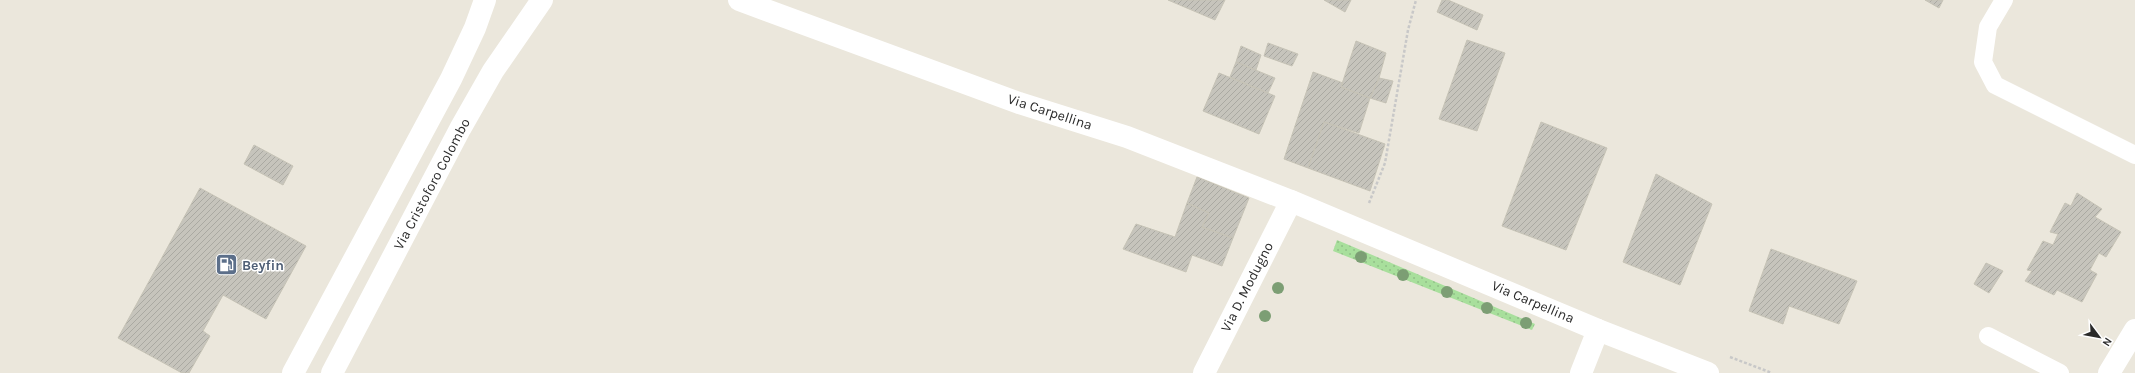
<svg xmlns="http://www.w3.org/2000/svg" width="2135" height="373" viewBox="0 0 2135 373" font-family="Karla,sans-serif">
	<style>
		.green { fill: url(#green-dots) }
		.building { fill: url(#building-hatch); stroke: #c6c3b6 }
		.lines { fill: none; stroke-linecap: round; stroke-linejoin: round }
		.path { stroke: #c8c8c8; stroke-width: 2.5; stroke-dasharray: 3 2; stroke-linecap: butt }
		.lane { stroke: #fff; stroke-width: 18 }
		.street { stroke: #fff; stroke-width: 22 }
		.secondary { stroke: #fff; stroke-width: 22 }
		.tree { fill: #7c9e74 }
		.labels { text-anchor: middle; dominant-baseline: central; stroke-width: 3; stroke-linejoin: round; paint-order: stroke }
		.street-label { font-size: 14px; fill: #2a2a2a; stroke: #fff }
		.service-label { font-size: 14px; font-weight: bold; fill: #4e5e75; stroke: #fff; text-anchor: start }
	</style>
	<defs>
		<pattern id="green-dots" width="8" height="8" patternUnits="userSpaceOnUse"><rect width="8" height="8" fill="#a8df9c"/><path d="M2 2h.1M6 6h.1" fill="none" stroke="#91c087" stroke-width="1.8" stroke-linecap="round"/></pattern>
		<pattern id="building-hatch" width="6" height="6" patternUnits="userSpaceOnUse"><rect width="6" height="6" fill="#c6c4bc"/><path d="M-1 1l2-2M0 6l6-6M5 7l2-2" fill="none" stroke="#aaa9a2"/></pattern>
	</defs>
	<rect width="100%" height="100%" fill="#ebe7dc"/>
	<!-- green -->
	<path class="green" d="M1337 240 1535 324 1532 330 1333 251Z"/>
	<!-- building -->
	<path class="building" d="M1168 0H1225L1215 20Z
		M1324 0H1351L1345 12Z
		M1442 0H1448L1483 15 1477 30 1437 12Z
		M1925 0H1943L1939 8Z
		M1467 40 1505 53 1477 131 1439 119Z
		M1356 41 1386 53 1379 78 1370 98 1341 87Z
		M1268 43 1298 54 1292 66 1264 56Z
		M1241 46 1261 55 1256 70 1236 62Z
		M1236 62 1275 78 1268 93 1230 77Z
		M1313 72 1343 83 1341 87 1370 98 1359 133 1324 122 1308 168 1284 159Z
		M1219 73 1275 96 1259 134 1203 111Z
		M1379 78 1393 81 1386 103 1370 98Z
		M1324 122 1385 144 1370 191 1308 168Z
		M1541 122 1607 148 1566 250 1502 226Z
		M254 145 293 166 283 185 244 164Z
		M1656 174 1712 204 1680 285 1623 262Z
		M1197 177 1249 198 1233 238 1202 227 1209 213 1187 203Z
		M200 188 306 246 266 319 223 295 203 331 210 336 189 373H182L118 338Z
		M2077 193 2102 209 2095 217 2121 232 2106 257 2099 253 2090 270 2097 274 2082 302 2057 290 2054 295 2025 281 2032 271 2027 270 2043 241 2053 245 2058 234 2050 232 2065 203 2071 206Z
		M1187 203 1209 213 1202 227 1233 238 1222 266 1192 255 1186 272 1123 249 1136 224 1175 237Z
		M1771 249 1857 281 1839 324 1789 306 1783 324 1749 311Z
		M1986 263 2003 271 1989 293 1974 284Z"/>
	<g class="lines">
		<!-- path -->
		<path class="path" d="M1369 203 1385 163 1408 30 1416 0
			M1730 357 1772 373"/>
		<!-- lane -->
		<path class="lane" d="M2004 0 1988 27 1983 62 1995 85 2135 155
			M1988 336 2060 373"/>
		<!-- street -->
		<path class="street" d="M1204 373 1291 201
			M1581 373 1598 330
			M2109 373 2135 330"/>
		<!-- secondary -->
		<path class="secondary" d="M739 0 1019 103 1127 137 1291 201 1598 330 1708 373
			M293 373 451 79 475 28 485 0
			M332 373 460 129 493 71 542 0"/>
	</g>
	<!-- trees -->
	<g class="tree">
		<circle cx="1361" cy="257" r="6"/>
		<circle cx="1403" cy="275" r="6"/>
		<circle cx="1278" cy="288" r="6"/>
		<circle cx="1447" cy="292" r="6"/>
		<circle cx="1487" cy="308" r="6"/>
		<circle cx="1265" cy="316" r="6"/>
		<circle cx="1526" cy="323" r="6"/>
	</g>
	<!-- icons -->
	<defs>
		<symbol id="fuel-square" viewBox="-11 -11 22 22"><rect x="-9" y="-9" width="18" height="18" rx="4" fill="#5c6f8a" stroke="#fff"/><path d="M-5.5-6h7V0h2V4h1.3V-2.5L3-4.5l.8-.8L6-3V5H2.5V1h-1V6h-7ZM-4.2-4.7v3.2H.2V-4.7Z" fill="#fff"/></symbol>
	</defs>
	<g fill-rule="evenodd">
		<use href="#fuel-square" x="214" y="252" width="25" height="25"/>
	</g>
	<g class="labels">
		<!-- street labels -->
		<g class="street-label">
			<text transform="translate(1050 112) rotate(18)">Via Carpellina</text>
			<text transform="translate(432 184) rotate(-62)">Via Cristoforo Colombo</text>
			<text transform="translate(1247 287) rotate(-63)">Via D. Modugno</text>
			<text transform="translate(1533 302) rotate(23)">Via Carpellina</text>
		</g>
		<!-- service labels -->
		<g class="service-label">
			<text x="242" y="265">Beyfin</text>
		</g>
	</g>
	<!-- north arrow -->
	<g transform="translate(2099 337) rotate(122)" stroke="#ffffff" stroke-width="3" paint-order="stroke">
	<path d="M0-3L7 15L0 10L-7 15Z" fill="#2a2a2a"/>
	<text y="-6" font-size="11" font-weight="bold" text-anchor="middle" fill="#2a2a2a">N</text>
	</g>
</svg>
